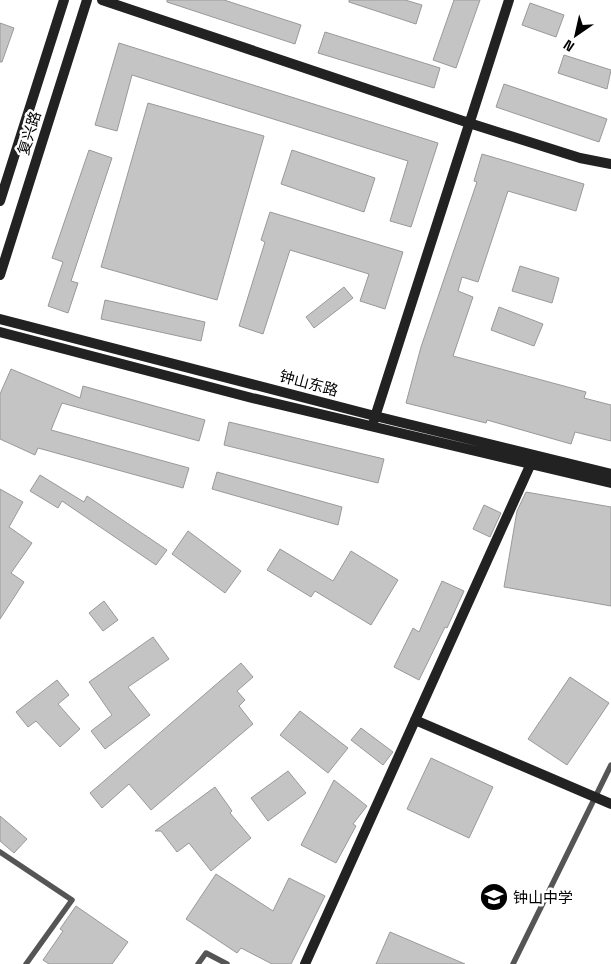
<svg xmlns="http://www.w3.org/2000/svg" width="611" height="964" viewBox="0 0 611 964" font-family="'Space Grotesk','Noto Sans SC',sans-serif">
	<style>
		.building { fill: #c4c4c4; stroke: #999 }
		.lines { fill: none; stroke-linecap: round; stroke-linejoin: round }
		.lane { stroke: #555; stroke-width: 5.5 }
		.secondary { stroke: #222; stroke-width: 10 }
		.labels { text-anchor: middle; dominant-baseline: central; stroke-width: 5; stroke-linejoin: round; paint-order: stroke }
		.street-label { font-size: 15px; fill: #000; stroke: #fff }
		.poi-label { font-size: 15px; fill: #000; stroke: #fff; text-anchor: start }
	</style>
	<rect width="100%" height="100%" fill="#fff"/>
	<!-- building -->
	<path class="building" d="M167 0H224L301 25 295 44 167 2Z
		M349 0H405L422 5 416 24 349 2Z
		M454 0H480L456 68 433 60Z
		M530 3 564 15 556 37 522 25Z
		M0 23 14 28 2 62H0Z
		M325 32 440 68 434 88 318 53Z
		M119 43 438 143 411 227 390 221 408 161 132 75 117 131 95 125Z
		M564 55 611 70 607 89 558 73Z
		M504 84 607 119 599 142 496 107Z
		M148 103 264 136 217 300 101 267Z
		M89 150 112 158 71 281 78 283 68 313 48 306 63 262 52 258Z
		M292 150 375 178 364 212 281 184Z
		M482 154 584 184 576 211 508 191 478 282 462 277 458 291 473 297 453 356 586 392 584 398 611 405V441L575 432 571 444 487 420 486 423 406 403 421 347 477 182 474 181Z
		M270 212 403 252 385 309 360 301 369 274 290 250 263 334 239 326 265 242 261 240Z
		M520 266 559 278 552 303 512 291Z
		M344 287 353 298 314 328 306 317Z
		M105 300 205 322 201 341 101 319Z
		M499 307 543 324 534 346 491 330Z
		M11 369 80 398 83 386 205 420 199 441 62 403 51 430 189 468 183 488 38 448 35 455 0 439V394Z
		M229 422 384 459 378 483 224 445Z
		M217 472 342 507 338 525 212 489Z
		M40 475 84 502 87 496 167 550 156 565 62 501 58 508 30 491Z
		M0 489 23 502 9 527 32 543 11 573 24 582 0 619Z
		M526 492 611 507V606L504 587 517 511Z
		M484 505 501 513 490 537 473 529Z
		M188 531 241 571 225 593 172 554Z
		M280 549 333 581 351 551 398 580 371 625 315 591 311 597 267 570Z
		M442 581 464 591 447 628 445 627 419 680 394 667 413 628 419 632Z
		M104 601 118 620 103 631 89 613Z
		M153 637 169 659 128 687 150 715 105 749 91 731 112 715 89 682Z
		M241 663 253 677 237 691 245 700 239 706 253 724 151 810 129 784 102 808 90 793Z
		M570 677 609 703 567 765 528 739Z
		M57 680 69 695 58 704 80 729 60 747 36 721 28 727 16 712Z
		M300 711 348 748 328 773 280 735Z
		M361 728 393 752 383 765 351 740Z
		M431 758 493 787 469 838 407 809Z
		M288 771 306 793 268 821 251 798Z
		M334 780 367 806 353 824 356 826 336 863 301 845Z
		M215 787 232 811 230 813 251 838 211 871 189 843 177 852 161 831H155Z
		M0 816 27 839 14 853 0 841Z
		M216 874 273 911 289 878 325 896 291 964H272L241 948 237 953 186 919Z
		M76 906 128 942 112 964H49L43 960 63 931 60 929Z
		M390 932 465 964H376Z"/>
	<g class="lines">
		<!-- lane -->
		<path class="lane" d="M0 852 72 900 26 964
			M198 964 206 953 227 964
			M513 964 611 765"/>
		<!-- secondary -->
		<path class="secondary" d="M102 0 469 123 580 158 611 164
			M0 201 64 0
			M0 275 87 0
			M0 319 375 416 611 474
			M0 332 252 398 611 483
			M374 420 509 0
			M415 720 611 804
			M305 964 533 459"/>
	</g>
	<!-- icons -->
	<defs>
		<symbol id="school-disc" viewBox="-11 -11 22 22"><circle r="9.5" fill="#000" stroke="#fff"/><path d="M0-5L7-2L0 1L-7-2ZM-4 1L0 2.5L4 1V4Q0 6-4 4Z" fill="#fff"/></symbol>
	</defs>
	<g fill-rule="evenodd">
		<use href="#school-disc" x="478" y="881" width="32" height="32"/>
	</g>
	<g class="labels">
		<!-- street labels -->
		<g class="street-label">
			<text transform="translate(29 133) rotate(-73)">复兴路</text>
			<text transform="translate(309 383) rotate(15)">钟山东路</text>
		</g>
		<!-- poi labels -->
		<g class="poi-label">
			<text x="513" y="897">钟山中学</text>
		</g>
	</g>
	<!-- north arrow -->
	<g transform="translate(576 35) rotate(214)" stroke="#ffffff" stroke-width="4" paint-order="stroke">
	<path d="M0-4L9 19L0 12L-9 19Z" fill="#000000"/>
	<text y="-8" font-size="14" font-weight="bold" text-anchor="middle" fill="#000000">N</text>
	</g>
</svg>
